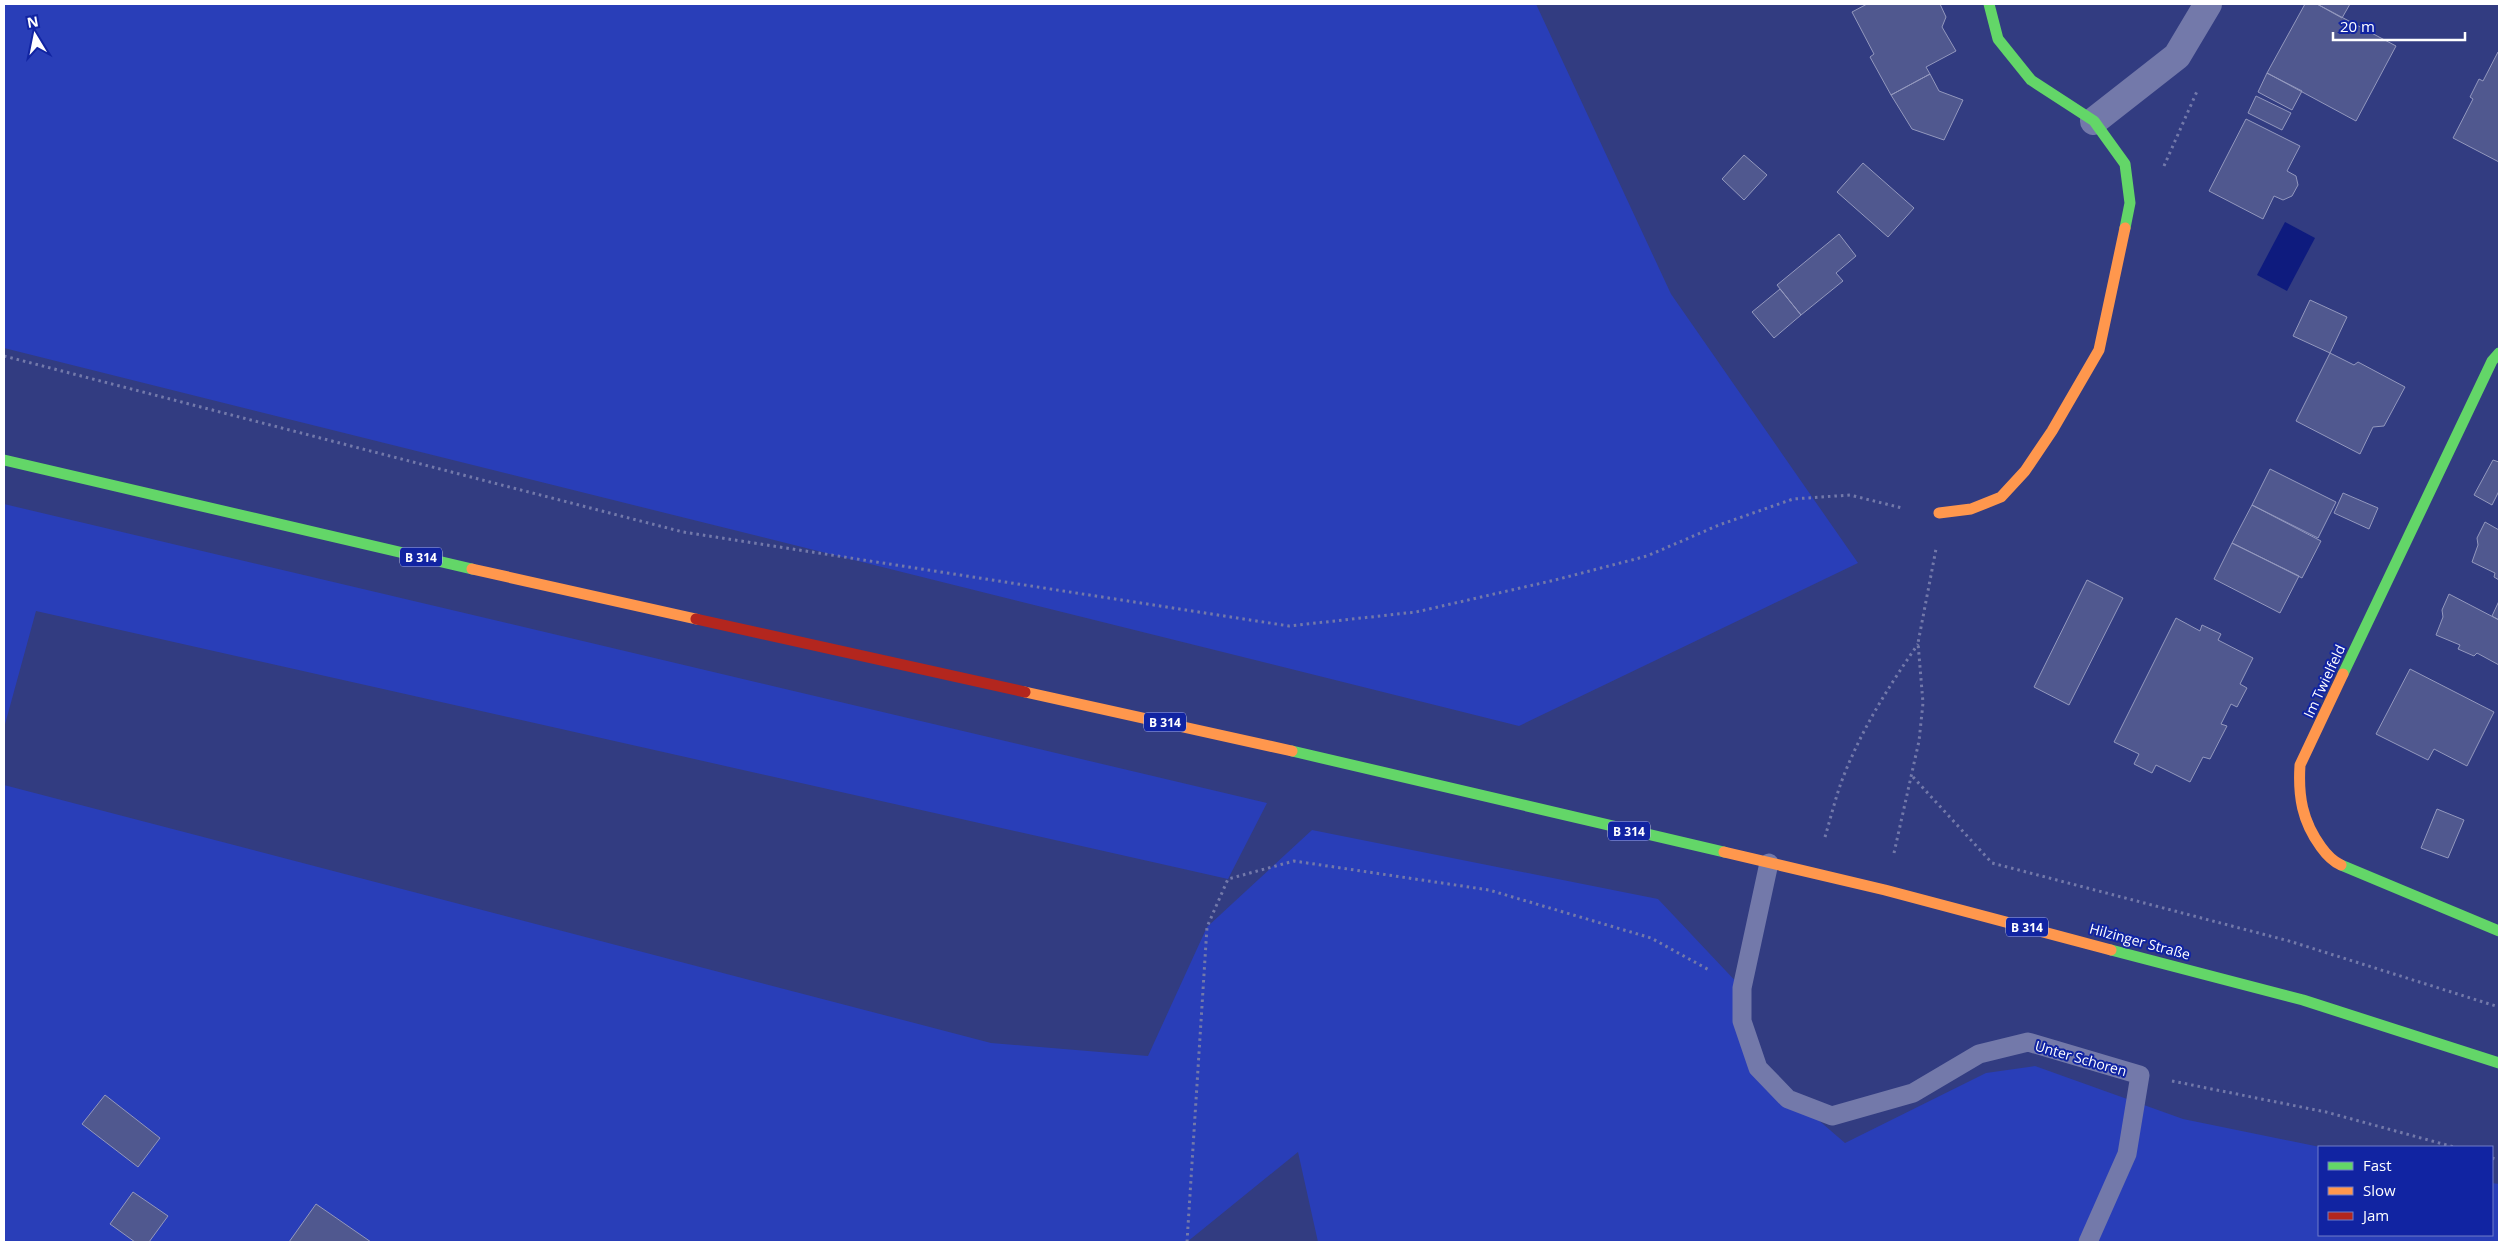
<svg xmlns="http://www.w3.org/2000/svg" width="2503" height="1246" viewBox="0 0 2503 1246" font-family="'Open Sans',sans-serif">
	<style>
		.green { fill: #293eb8 }
		.water { fill: #0e1b7e }
		.building { fill: #50588f; stroke: #9398be }
		.lines { fill: none; stroke-linecap: round; stroke-linejoin: round }
		.path { stroke: #7379aa; stroke-width: 3; stroke-dasharray: 2.5 4; stroke-linecap: butt }
		.lane { stroke: #7379aa; stroke-width: 19 }
		.street { stroke: #7379aa; stroke-width: 28 }
		.fast { stroke: #63d668; stroke-width: 11 }
		.slow { stroke: #ff974d; stroke-width: 11 }
		.jam { stroke: #b3261e; stroke-width: 11 }
		.labels { text-anchor: middle; dominant-baseline: central; stroke-width: 4; stroke-linejoin: round; paint-order: stroke }
		.shield { fill: #1124a2; stroke: #b8bde3; stroke-width: 1 }
		.shield-label { font-size: 12px; font-weight: bold; fill: #fff }
		.street-label { font-size: 14px; fill: #fff; stroke: #1124a2 }
	</style>
	<rect width="100%" height="100%" fill="#323c81"/>
	<!-- green -->
	<path class="green" d="M4 4H1536L1671 294 1858 563 1519 726 4 348Z
		M4 504 1267 803 1228 879 36 611 4 728Z
		M4 785 991 1043 1148 1056 1207 927 1312 830 1658 899 1742 988 1758 1068 1845 1143 1986 1073 2035 1066 2183 1119 2320 1147 2319 1235H2492V1183L2499 1184V1242H1318L1298 1152 1187 1242H4Z"/>
	<!-- water -->
	<path class="water" d="M2285 222 2315 238 2287 291 2257 275Z"/>
	<!-- building -->
	<path class="building" d="M1867 4H1940L1946 17 1942 27 1956 51 1926 67 1930 74 1891 95 1870 57 1874 54 1852 12Z
		M2305 4H2317L2396 46 2356 121 2267 73Z
		M2317 4H2350L2342 18Z
		M2498 52 2499 53V162L2453 138 2473 99 2470 97 2479 79 2483 81Z
		M2267 73 2302 91 2292 110 2258 92Z
		M1930 74 1939 91 1963 100 1944 140 1912 129 1891 95Z
		M2256 96 2291 113 2282 130 2248 113Z
		M2246 119 2300 146 2287 171 2296 176 2298 185 2292 196 2283 200 2274 196 2263 219 2209 191Z
		M1744 155 1767 175 1744 200 1722 179Z
		M1863 163 1914 208 1888 237 1837 192Z
		M1839 234 1856 256 1836 273 1843 281 1801 315 1777 285Z
		M1780 289 1801 315 1774 338 1752 312Z
		M2310 300 2347 317 2330 353 2293 336Z
		M2330 353 2354 365 2358 362 2405 387 2384 426 2373 427 2360 454 2296 421Z
		M2493 460 2499 462V491L2492 505 2474 495Z
		M2270 469 2336 502 2318 538 2252 505Z
		M2343 493 2378 508 2369 529 2334 513Z
		M2252 505 2321 541 2302 578 2232 543Z
		M2485 522 2499 530V580L2494 577 2495 573 2472 562 2478 545 2477 538Z
		M2232 543 2299 576 2280 613 2214 579Z
		M2087 580 2123 598 2069 705 2034 687Z
		M2449 594 2499 620V665L2477 653 2474 656 2458 649 2460 645 2436 635 2443 617 2442 610Z
		M2499 601V620L2492 616Z
		M2176 618 2200 631 2202 625 2221 634 2218 640 2253 658 2240 684 2247 688 2237 707 2231 704 2221 724 2227 726 2210 759 2203 757 2190 782 2156 765 2152 773 2134 764 2139 754 2114 742Z
		M2410 669 2494 712 2467 766 2434 749 2428 760 2376 734Z
		M2437 809 2464 820 2448 858 2421 848Z
		M105 1095 160 1138 138 1167 82 1124Z
		M133 1192 168 1216 149 1242H135L110 1224Z
		M316 1204 371 1242H289Z"/>
	<g class="lines">
		<!-- path -->
		<path class="path" d="M2164 166 2198 89
			M4 356 683 532 1289 626 1416 612 1555 580 1647 556 1719 525 1793 499 1850 495 1902 508
			M1913 777 1992 863 2289 941 2499 1007
			M1825 837C1831 817 1836 795 1844 775 1863 727 1889 686 1918 644
			M1894 853 1919 741 1923 703 1918 643 1936 549
			M2172 1081 2326 1112 2454 1147
			M2492 1158 2499 1160
			M1187 1242 1207 927 1228 879 1294 861 1489 890 1651 938 1711 971"/>
		<!-- lane -->
		<path class="lane" d="M1769 863 1742 988V1021L1758 1068 1788 1099 1832 1116 1913 1093 1979 1054 2028 1042 2140 1075 2127 1154 2088 1242"/>
		<!-- street -->
		<path class="street" d="M2094 121 2177 56 2208 4"/>
		<!-- fast -->
		<path class="fast" d="M1989 4 1998 39 2031 80 2094 121 2125 164 2130 203 2125 228
			M4 460 472 569
			M2343 674 2492 361 2499 353
			M1292 751 1724 852
			M2341 865 2499 931
			M2111 950 2303 1000 2499 1063"/>
		<!-- slow -->
		<path class="slow" d="M1939 513 1971 509 2001 497 2025 471 2052 431 2099 350 2125 228
			M472 569 696 619
			M1025 692 1292 751
			M1724 852 1885 890 2111 950
			M2341 865C2332 861 2326 854 2321 847 2302 821 2298 796 2300 765L2343 674"/>
		<!-- jam -->
		<path class="jam" d="M696 619 1025 692"/>
	</g>
	<g class="labels">
		<!-- shield labels -->
		<g class="shield">
			<rect x="400" y="547.5" width="42" height="19" rx="4"/>
			<rect x="1144" y="712.5" width="42" height="19" rx="4"/>
			<rect x="1608" y="821.5" width="42" height="19" rx="4"/>
			<rect x="2006" y="917.5" width="42" height="19" rx="4"/>
		</g>
		<g class="shield-label">
			<text x="421" y="557">B 314</text>
			<text x="1165" y="722">B 314</text>
			<text x="1629" y="831">B 314</text>
			<text x="2027" y="927">B 314</text>
		</g>
		<!-- street labels -->
		<g class="street-label">
			<text transform="translate(2324 681) rotate(-65)">Im Twielfeld</text>
			<text transform="translate(2140 941) rotate(15)">Hilzinger Straße</text>
			<text transform="translate(2081 1058) rotate(16)">Unter Schoren</text>
		</g>
	</g>
	<!-- border -->
	<rect width="2503" height="1246" fill="none" stroke="#ffffff" stroke-width="10"/>
	<!-- legend -->
	<rect x="2318" y="1146" width="175" height="90" fill="#1124a2" stroke="#707cc7"/>
	<rect x="2328" y="1162" width="25" height="8" fill="#63d668" stroke="#707cc7"/>
	<text x="2363" y="1171" font-size="15" fill="#ffffff">Fast</text>
	<rect x="2328" y="1187" width="25" height="8" fill="#ff974d" stroke="#707cc7"/>
	<text x="2363" y="1196" font-size="15" fill="#ffffff">Slow</text>
	<rect x="2328" y="1212" width="25" height="8" fill="#b3261e" stroke="#707cc7"/>
	<text x="2363" y="1221" font-size="15" fill="#ffffff">Jam</text>
	<!-- north arrow -->
	<g transform="translate(35 35) rotate(350)" stroke="#1124a2" stroke-width="4" paint-order="stroke">
	<path d="M0-4L9 19L0 12L-9 19Z" fill="#ffffff"/>
	<text y="-8" font-size="14" font-weight="bold" text-anchor="middle" fill="#ffffff">N</text>
	</g>
	<!-- scale -->
	<path d="M2333 32v8h132v-8" fill="none" stroke="#ffffff" stroke-width="2.5"/>
	<text x="2340" y="32" font-size="15" fill="#ffffff" stroke="#1124a2" stroke-width="4" paint-order="stroke">20 m</text>
</svg>
